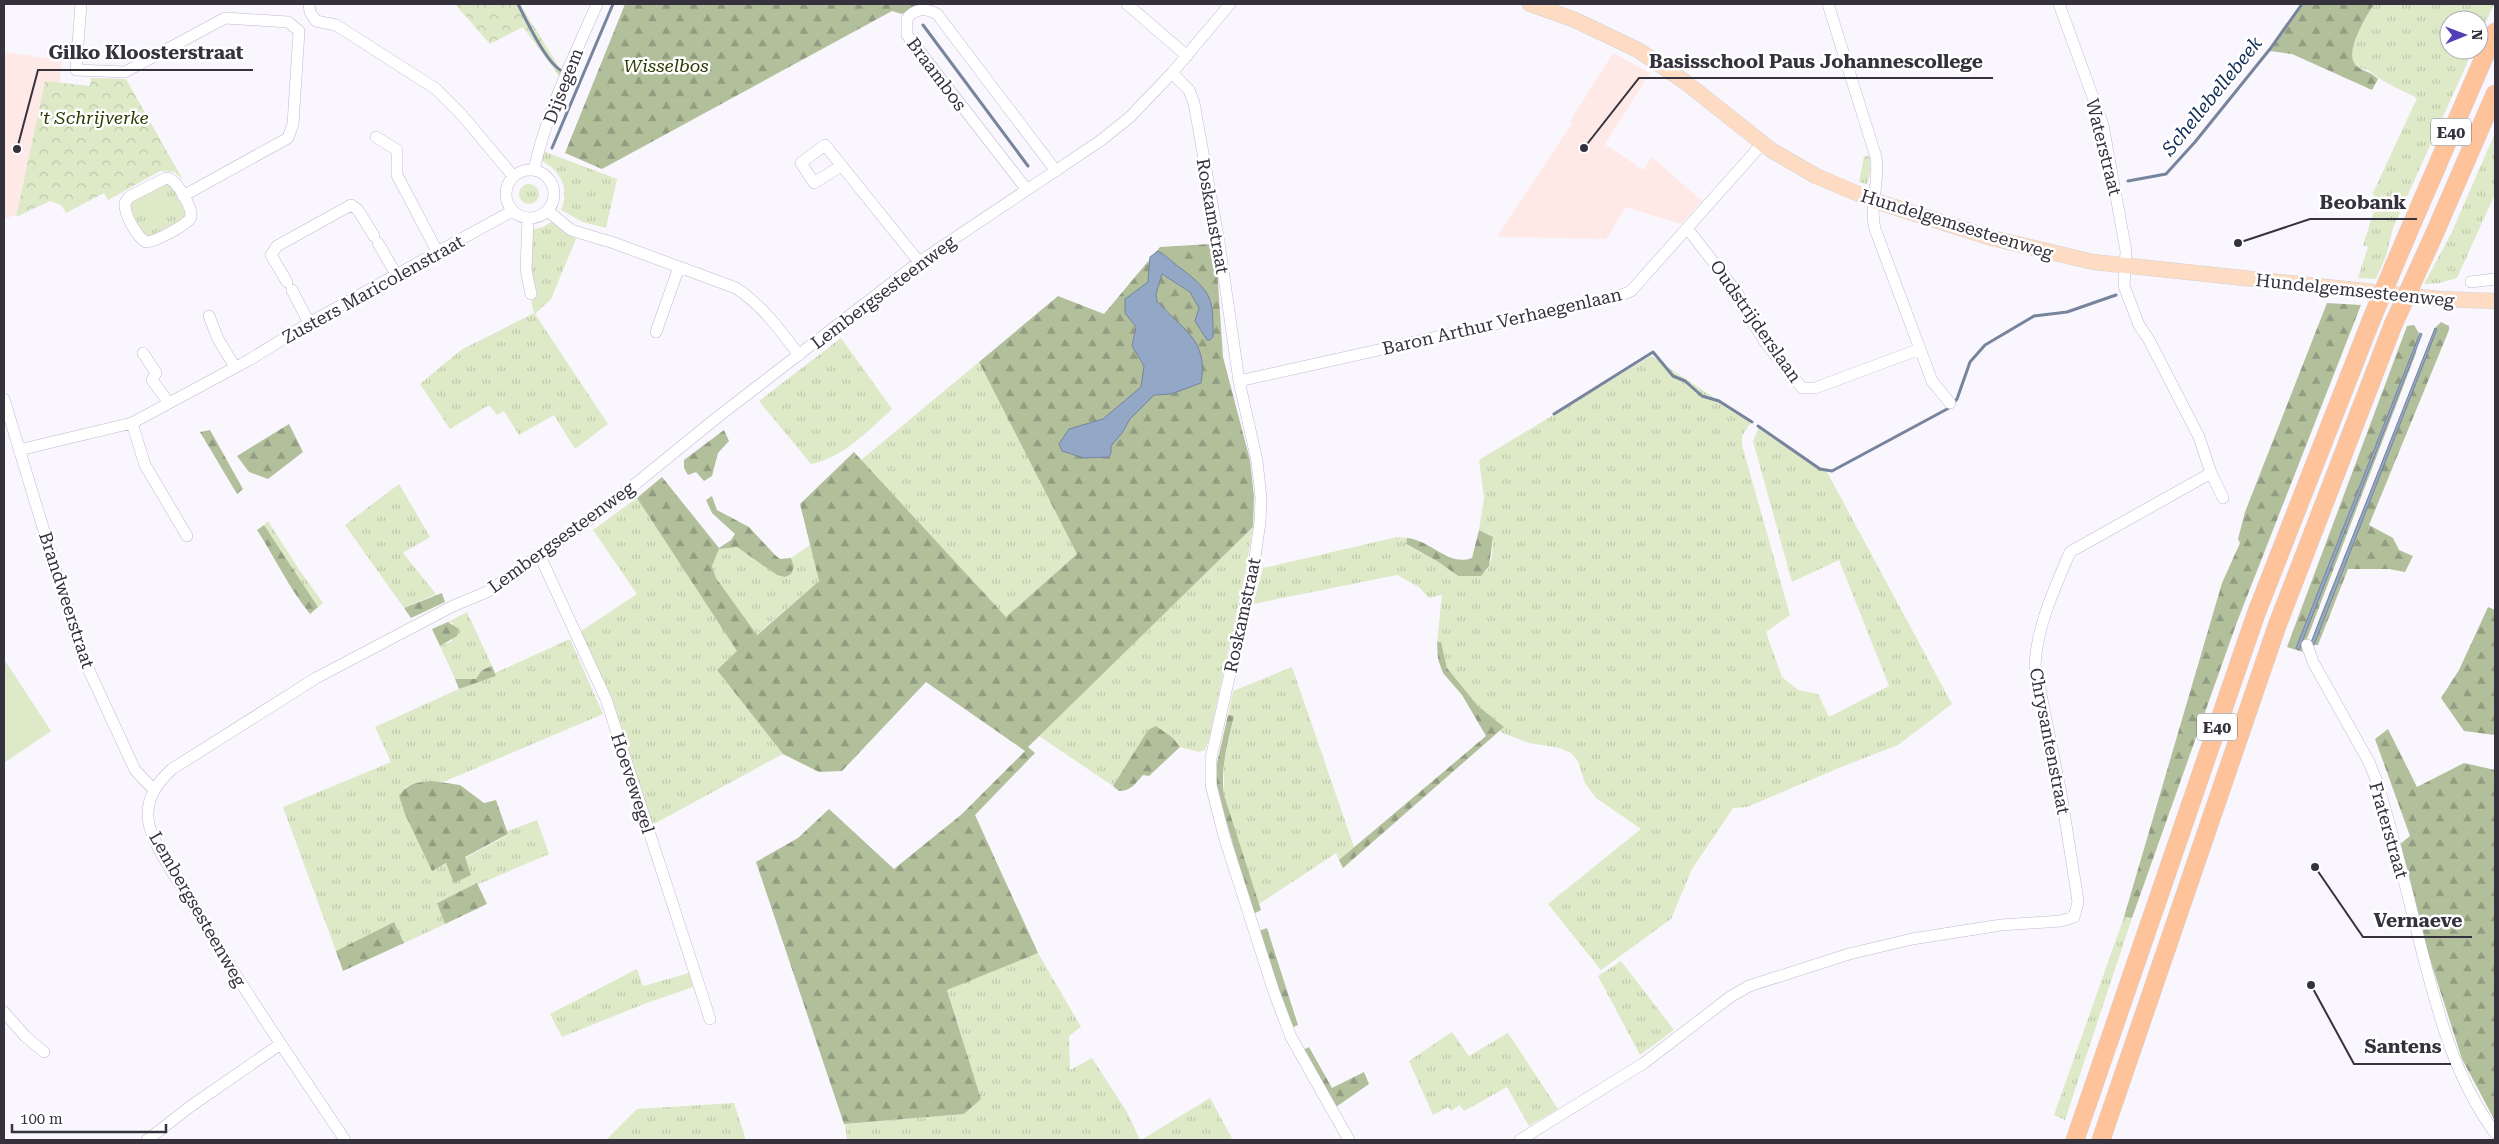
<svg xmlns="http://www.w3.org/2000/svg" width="2499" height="1144" viewBox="0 0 2499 1144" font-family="'Roboto Serif',serif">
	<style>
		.education { fill: #ffe9e7 }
		.grass { fill: url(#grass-tufts) }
		.forest { fill: url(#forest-firs) }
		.park { fill: url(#park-crowns) }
		.garden { fill: #dde9c7 }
		.water { fill: #93a7c6; stroke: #77849d }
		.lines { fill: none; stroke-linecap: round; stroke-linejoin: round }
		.stream { stroke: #77849d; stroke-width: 3 }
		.minor-casing { stroke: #c1b8d3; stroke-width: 12 }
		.major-casing { stroke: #d3d2d4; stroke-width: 16 }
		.highway-casing { stroke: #d3d2d4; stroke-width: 19 }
		.minor { stroke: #fff; stroke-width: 11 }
		.major { stroke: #fedbc3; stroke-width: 15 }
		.highway { stroke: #fec39b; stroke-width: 18 }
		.highway-bridge-casing { stroke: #d3d2d4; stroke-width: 19; stroke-linecap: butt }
		.highway-bridge { stroke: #fec39b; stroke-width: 18 }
		.labels { text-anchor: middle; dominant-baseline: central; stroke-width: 5; stroke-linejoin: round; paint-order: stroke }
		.shield { fill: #fff; stroke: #727077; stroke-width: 1 }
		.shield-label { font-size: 16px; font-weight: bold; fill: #36323d }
		.park-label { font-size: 18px; font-style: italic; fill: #2d3b00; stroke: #fff }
		.street-label { font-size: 18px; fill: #36323d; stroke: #fff }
		.water-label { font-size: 19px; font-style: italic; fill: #112c54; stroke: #fff }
		.leader { fill: none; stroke: #36323d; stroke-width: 2 }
		.callout-dot { fill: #36323d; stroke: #fff; stroke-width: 2 }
		.callout-label { font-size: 19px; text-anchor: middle; font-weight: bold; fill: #36323d; stroke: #fff; stroke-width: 5; stroke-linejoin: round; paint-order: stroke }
	</style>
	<defs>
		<pattern id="grass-tufts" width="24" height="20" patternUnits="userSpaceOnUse" patternTransform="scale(1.25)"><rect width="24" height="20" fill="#dde9c7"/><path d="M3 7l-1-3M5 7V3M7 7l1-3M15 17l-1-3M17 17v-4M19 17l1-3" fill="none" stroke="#bec8ac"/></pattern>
		<pattern id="forest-firs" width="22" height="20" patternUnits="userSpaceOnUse" patternTransform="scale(1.25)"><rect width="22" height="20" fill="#b2bf9b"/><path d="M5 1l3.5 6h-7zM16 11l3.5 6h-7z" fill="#929c80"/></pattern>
		<pattern id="park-crowns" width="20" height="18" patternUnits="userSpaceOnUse" patternTransform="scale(1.25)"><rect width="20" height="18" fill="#dde9c7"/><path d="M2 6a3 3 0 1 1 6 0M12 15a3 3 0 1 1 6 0" fill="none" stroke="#bec8ac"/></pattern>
	</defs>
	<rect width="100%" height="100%" fill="#f9f7fd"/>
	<!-- education -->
	<path class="education" d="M4 52 53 59 62 53 60 83 45 81 16 215 4 219Z
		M1613 53 1650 73 1605 144 1643 170 1652 157 1702 201 1681 224 1626 207 1606 239 1497 237 1572 123 1570 121Z"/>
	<!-- grass -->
	<path class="grass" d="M2374 4H2494L2479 37V20H2449V50H2473L2393 228 2386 256 2376 279 2358 278 2368 247 2363 245 2377 202 2373 193 2417 98C2401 90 2386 84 2372 73 2365 67 2354 69 2351 58 2348 46 2368 14 2374 4Z
		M2495 133V194L2457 278 2440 283 2424 284 2451 234Z
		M543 151 617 179 606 228 583 222 561 210C570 189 561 171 542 161Z
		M1869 155C1871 166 1871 174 1867 184L1859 182 1864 157Z
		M519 194a10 10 0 1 1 20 0a10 10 0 1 1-20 0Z
		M163 184H171L186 214 185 218 148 237C138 231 130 214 130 203Z
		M551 222 576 239 551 299 535 314 608 424 575 449 554 415 519 435 504 411 497 415 489 405 450 429 420 384 461 350 534 313 531 301 537 293 530 266 531 230 543 227Z
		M841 338 892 409C868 431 843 458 811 464L759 401Z
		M1651 356 1751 422 1742 436V445L1790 615 1766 632 1782 677 1798 690 1818 694 1829 717 1889 686 1839 560 1792 582 1753 441 1759 427 1827 472 1952 704 1898 745 1846 765 1747 807 1733 808 1692 869 1671 919 1601 970 1548 904 1641 829 1596 798 1585 783 1578 761 1571 753 1560 748 1529 743 1500 732 1503 727 1478 706 1447 668 1441 642H1437L1442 595 1429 598 1419 587 1397 575 1253 604 1263 568 1397 537 1407 538 1406 545 1437 561 1457 576 1487 571 1492 557 1493 537 1479 530 1484 498 1479 460Z
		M979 362 1077 554 1006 617 861 460Z
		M399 484 430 537 403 553 436 594 404 608 345 525Z
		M637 498 738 652 717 670 783 754 650 826 578 633 637 594 593 530Z
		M268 521 300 571 323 603 318 607 264 525Z
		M1253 527 1245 574 1209 739 1205 750 1199 752 1180 747 1173 738 1148 730 1113 786 1039 736Z
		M810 545 819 581 756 635 716 578 712 566 719 548 737 547 777 574H791L794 567 791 558Z
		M467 612 492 666 482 670 476 679H455L440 646 452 641 453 623 448 622Z
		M570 639 603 714 441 783C428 780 417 782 405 787L433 870 446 863 465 858 508 835 507 831 537 820 549 854 437 902 445 924 404 943 394 922 336 951 283 807 391 762 375 727 459 689 496 676 495 673Z
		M1292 667 1354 847 1339 860 1336 853 1259 904 1224 795V762L1234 716 1228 715 1233 691Z
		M2124 917 2132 918 2065 1120 2054 1115Z
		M1038 953 1081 1027 1069 1036 1070 1070 1092 1058 1127 1112 1140 1140H847L845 1124 964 1114 981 1099 947 989Z
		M1621 961 1674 1030 1640 1055 1598 976Z
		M637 969 643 986 689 973 693 987 644 1004 562 1037 550 1014Z
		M1452 1032 1469 1056 1508 1033 1558 1109 1529 1126 1507 1087 1464 1111 1460 1105 1451 1111 1448 1107 1433 1115 1409 1061Z
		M1210 1098 1233 1140H1141Z
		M734 1103 746 1140H606L637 1109Z"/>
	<!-- forest -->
	<path class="forest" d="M625 4H921L902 14 892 11 602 169 565 153Z
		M2302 4H2374C2366 17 2341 56 2358 67 2366 72 2371 72 2378 79L2372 90 2292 54 2270 51V49Z
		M1210 244 1217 268 1223 357 1250 460 1254 497 1253 527 1028 747 1035 753 975 815 1038 953 947 990 981 1099 964 1114 844 1124 756 862 798 838 829 809 894 869 962 814 1025 751 926 682 842 771 819 772 783 754 717 670 737 651 637 498 662 477 719 548 731 540 735 534 712 513 706 500 712 496 717 510 749 527 775 555 780 559 791 558 794 567 791 574 785 577 777 575 737 547 719 549 712 566 716 578 757 635 819 581 800 504 854 452 1006 617 1077 554 979 362 1058 296 1104 314 1160 247Z
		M2327 303 2361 305 2237 622 2132 918 2124 917 2222 583 2240 543 2238 539 2245 512Z
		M2441 322 2449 326V330L2369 525 2393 538 2399 550 2413 556 2405 572 2389 569H2348L2318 645H2310L2320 617 2435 328Z
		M2414 325 2419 333 2416 353 2302 652 2287 647 2407 326Z
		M289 424 303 452 268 479 249 472 237 456Z
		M210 430 243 489 237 494 200 432Z
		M724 430 729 441 718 453 712 476 704 481 696 472 688 475 684 468V460Z
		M264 525 318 607 310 614C289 588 275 558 257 530Z
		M1479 530 1493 537 1489 566 1481 576H1458L1437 561 1406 544 1407 538C1431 540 1448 567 1472 558Z
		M442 593 445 602 411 618 404 608Z
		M2488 607 2495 610V735L2464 731 2441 698 2459 670Z
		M448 622 459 629 457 636 440 646 432 629Z
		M1437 642H1441L1447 668 1478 706 1504 727 1343 868 1339 860 1486 736 1462 695 1443 673 1438 659Z
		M492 666 496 676 459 689 455 679H476L482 670Z
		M1228 715 1234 716C1228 742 1220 768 1224 795L1261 910 1253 914 1216 785 1215 772Z
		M1156 726 1173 738 1180 747 1149 776 1143 775C1135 784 1131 791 1119 791L1113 786 1148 730Z
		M2388 729 2417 787 2464 763 2495 770V1121L2462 1059 2421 931 2399 845 2410 836 2375 739Z
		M432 781 460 785 484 803 496 800 508 834 465 857 471 875 454 883 446 863 432 871 405 814 399 796C408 783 418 782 432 781Z
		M477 883 487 904 445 924 437 903Z
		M394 922 404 943 343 971 336 951Z
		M1267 928 1298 1025 1291 1028 1259 931Z
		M1309 1047 1332 1088 1364 1072 1369 1084 1336 1107 1303 1050Z"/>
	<!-- park -->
	<path class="park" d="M455 4H520L561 70 559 76 523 27 490 44Z
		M91 78 126 79 183 180 174 172 160 171 108 200 104 193 66 213 61 205 50 201 16 217 45 81 90 86Z"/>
	<!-- garden -->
	<path class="garden" d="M160 200 168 215 150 224 142 209Z
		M4 659 51 731 4 763Z"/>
	<!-- water -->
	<path class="water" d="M1158 251C1167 256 1174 264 1183 270 1213 293 1213 300 1213 337L1210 340H1207L1195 321 1199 308 1190 292 1162 274 1156 294 1157 301C1181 329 1209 339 1201 383L1171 394 1154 395 1130 419 1122 433 1111 446V453L1109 457 1084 458 1062 451 1059 444 1069 429 1103 419 1141 387 1144 366 1132 346 1136 327 1125 313V299L1148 282 1150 257Z
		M2435 328 2437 329 2314 645H2310Z
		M2420 333 2422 334 2299 650 2296 648Z"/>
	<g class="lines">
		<!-- stream -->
		<path class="stream" d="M518 4C526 20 548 67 564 72
			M923 25 1028 166
			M552 148 613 4
			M2128 181 2166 174 2195 142 2270 49 2302 4
			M1554 414 1653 352 1673 376 1685 381 1702 396 1719 401 1752 422
			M1758 426 1820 469 1832 471 1949 408 1957 399 1970 362 1985 345 2034 316 2067 312 2116 295"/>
		<defs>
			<path id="minor" d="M81 4 76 70 125 72 225 18 288 22 299 31
				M309 4 310 12 316 21 336 25 436 89 461 114 513 176
				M1127 4 1187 56
				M1828 4 1876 157C1880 181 1869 206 1875 229L1932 381 1950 403
				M2059 4 2103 125 2126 251 2124 286 2139 325 2149 340 2199 437 2211 473 2223 498
				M1172 73 1189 90 1194 103 1219 242 1239 381 1257 461 1261 498 1260 522 1253 571 1211 758V785L1224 836 1274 992 1291 1037 1349 1140
				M376 137 397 150V175L438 253
				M841 166 814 183 801 163 825 145 919 262
				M506 194a24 24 0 1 1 48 0a24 24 0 1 1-48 0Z
				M534 170C546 113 574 57 597 4
				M166 178C177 179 192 207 191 217 187 225 155 242 146 242 136 236 124 214 125 203L129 197Z
				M1027 190 907 35V19C914 8 926 8 937 14L1056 171
				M183 196 288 138 293 124 299 31
				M548 211 571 230 614 243 736 288C763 306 780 330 799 355
				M528 219 526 270 531 294
				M1687 228 1738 294 1744 308 1765 342 1802 388H1815L1920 349
				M378 243 396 274
				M287 282 271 255 277 246 351 205 358 210 374 236
				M2471 282 2495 279
				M292 290 309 323
				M209 316 218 339 235 367
				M656 332 679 267
				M143 353 156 373 152 380 169 403
				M1239 381 1617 297 1631 291 1762 144
				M4 399 81 653 135 770 154 790
				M132 423 145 465 187 536
				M19 450 132 423 249 360 309 323 512 211
				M539 554 606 699 710 1019
				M2307 645 2313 662 2369 762 2377 782C2395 839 2408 897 2423 955 2439 1017 2456 1080 2495 1133
				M4 1012 25 1036 44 1052
				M147 1140 191 1106 279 1045
				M345 1140C290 1058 235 977 185 892 173 873 150 840 148 818 147 797 157 783 172 769L316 678 453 606 489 591 607 507 719 416 919 262 1100 141 1130 117 1172 73 1230 4
				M1520 1140 1644 1063 1730 997 1749 986 1849 954 1912 939 2001 925 2061 921 2074 917 2078 902 2076 888 2061 793 2035 665C2037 626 2055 587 2070 552L2211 473"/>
			<path id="major" d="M1530 4 1575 20 1638 50 1684 81 1771 150 1816 176 1875 201 1992 238 2093 262 2440 299 2495 301"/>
			<path id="highway" d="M2408 233 2495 32
				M2433 237 2495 94
				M2075 1140 2256 614 2372 318
				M2101 1140 2277 626 2393 325"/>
		</defs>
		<!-- minor casing -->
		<use href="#minor" class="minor-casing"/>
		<!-- major casing -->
		<use href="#major" class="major-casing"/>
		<!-- highway casing -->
		<use href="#highway" class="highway-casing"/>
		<!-- minor -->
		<use href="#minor" class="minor"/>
		<!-- major -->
		<use href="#major" class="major"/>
		<!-- highway -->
		<use href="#highway" class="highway"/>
		<defs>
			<path id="highway-bridge" d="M2372 318 2408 233
				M2393 325 2433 237"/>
		</defs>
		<!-- highway-bridge casing -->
		<use href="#highway-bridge" class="highway-bridge-casing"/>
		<!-- highway-bridge -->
		<use href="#highway-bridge" class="highway-bridge"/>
	</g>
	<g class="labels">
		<!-- shield labels -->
		<g class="shield">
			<rect x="2431" y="118.5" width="40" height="27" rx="4"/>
			<rect x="2197" y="713.5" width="40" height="27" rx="4"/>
		</g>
		<g class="shield-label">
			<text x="2451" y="132">E40</text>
			<text x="2217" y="727">E40</text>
		</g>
		<!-- park labels -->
		<g class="park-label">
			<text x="666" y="65">Wisselbos</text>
			<text x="94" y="117">'t Schrijverke</text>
		</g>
		<!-- street labels -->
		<g class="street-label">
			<text transform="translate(937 74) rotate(53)">Braambos</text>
			<text transform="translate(563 86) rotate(-69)">Dijsegem</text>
			<text transform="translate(2104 147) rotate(76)">Waterstraat</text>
			<text transform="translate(1213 216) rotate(80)">Roskamstraat</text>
			<text transform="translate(1957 224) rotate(17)">Hundelgemsesteenweg</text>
			<text transform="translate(373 289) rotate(-29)">Zusters Maricolenstraat</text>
			<text transform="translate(2355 290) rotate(6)">Hundelgemsesteenweg</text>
			<text transform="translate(883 292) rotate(-37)">Lembergsesteenweg</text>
			<text transform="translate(1502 321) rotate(-13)">Baron Arthur Verhaegenlaan</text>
			<text transform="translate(1756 321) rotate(55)">Oudstrijderslaan</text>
			<text transform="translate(561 537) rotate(-36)">Lembergsesteenweg</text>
			<text transform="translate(67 600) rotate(72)">Brandweerstraat</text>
			<text transform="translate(1242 615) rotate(-78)">Roskamstraat</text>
			<text transform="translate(2050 741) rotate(79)">Chrysantenstraat</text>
			<text transform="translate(633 783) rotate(72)">Hoevewegel</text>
			<text transform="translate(2389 830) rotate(74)">Fraterstraat</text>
			<text transform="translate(198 909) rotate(60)">Lembergsesteenweg</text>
		</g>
		<!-- water labels -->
		<g class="water-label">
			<text transform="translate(2212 96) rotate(-51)">Schellebellebeek</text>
		</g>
	</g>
	<!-- callouts -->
	<path class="leader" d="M17 149L38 70H253M1584 148L1639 78H1993M2238 243L2310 219H2417M2315 867L2363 937H2472M2311 985L2354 1064H2451"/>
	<g class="callout-dot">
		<circle cx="17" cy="149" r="5"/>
		<circle cx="1584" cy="148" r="5"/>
		<circle cx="2238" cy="243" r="5"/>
		<circle cx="2315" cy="867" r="5"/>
		<circle cx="2311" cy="985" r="5"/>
	</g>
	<g class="callout-label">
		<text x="146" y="59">Gilko Kloosterstraat</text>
		<text x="1816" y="68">Basisschool Paus Johannescollege</text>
		<text x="2363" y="209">Beobank</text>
		<text x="2418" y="927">Vernaeve</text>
		<text x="2403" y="1053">Santens</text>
	</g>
	<!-- border -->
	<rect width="2499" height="1144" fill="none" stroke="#36323d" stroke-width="10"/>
	<!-- north arrow -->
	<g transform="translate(2464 35) rotate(89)"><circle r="24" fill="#ffffff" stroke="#afadb1"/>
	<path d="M0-4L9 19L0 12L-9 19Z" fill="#543fb7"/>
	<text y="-8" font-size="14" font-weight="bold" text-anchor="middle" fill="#36323d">N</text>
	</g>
	<!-- scale -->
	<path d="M12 1124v8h154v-8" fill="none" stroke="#36323d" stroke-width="2.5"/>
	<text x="20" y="1124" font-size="15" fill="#36323d" stroke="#ffffff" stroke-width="4" paint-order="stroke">100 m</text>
</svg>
